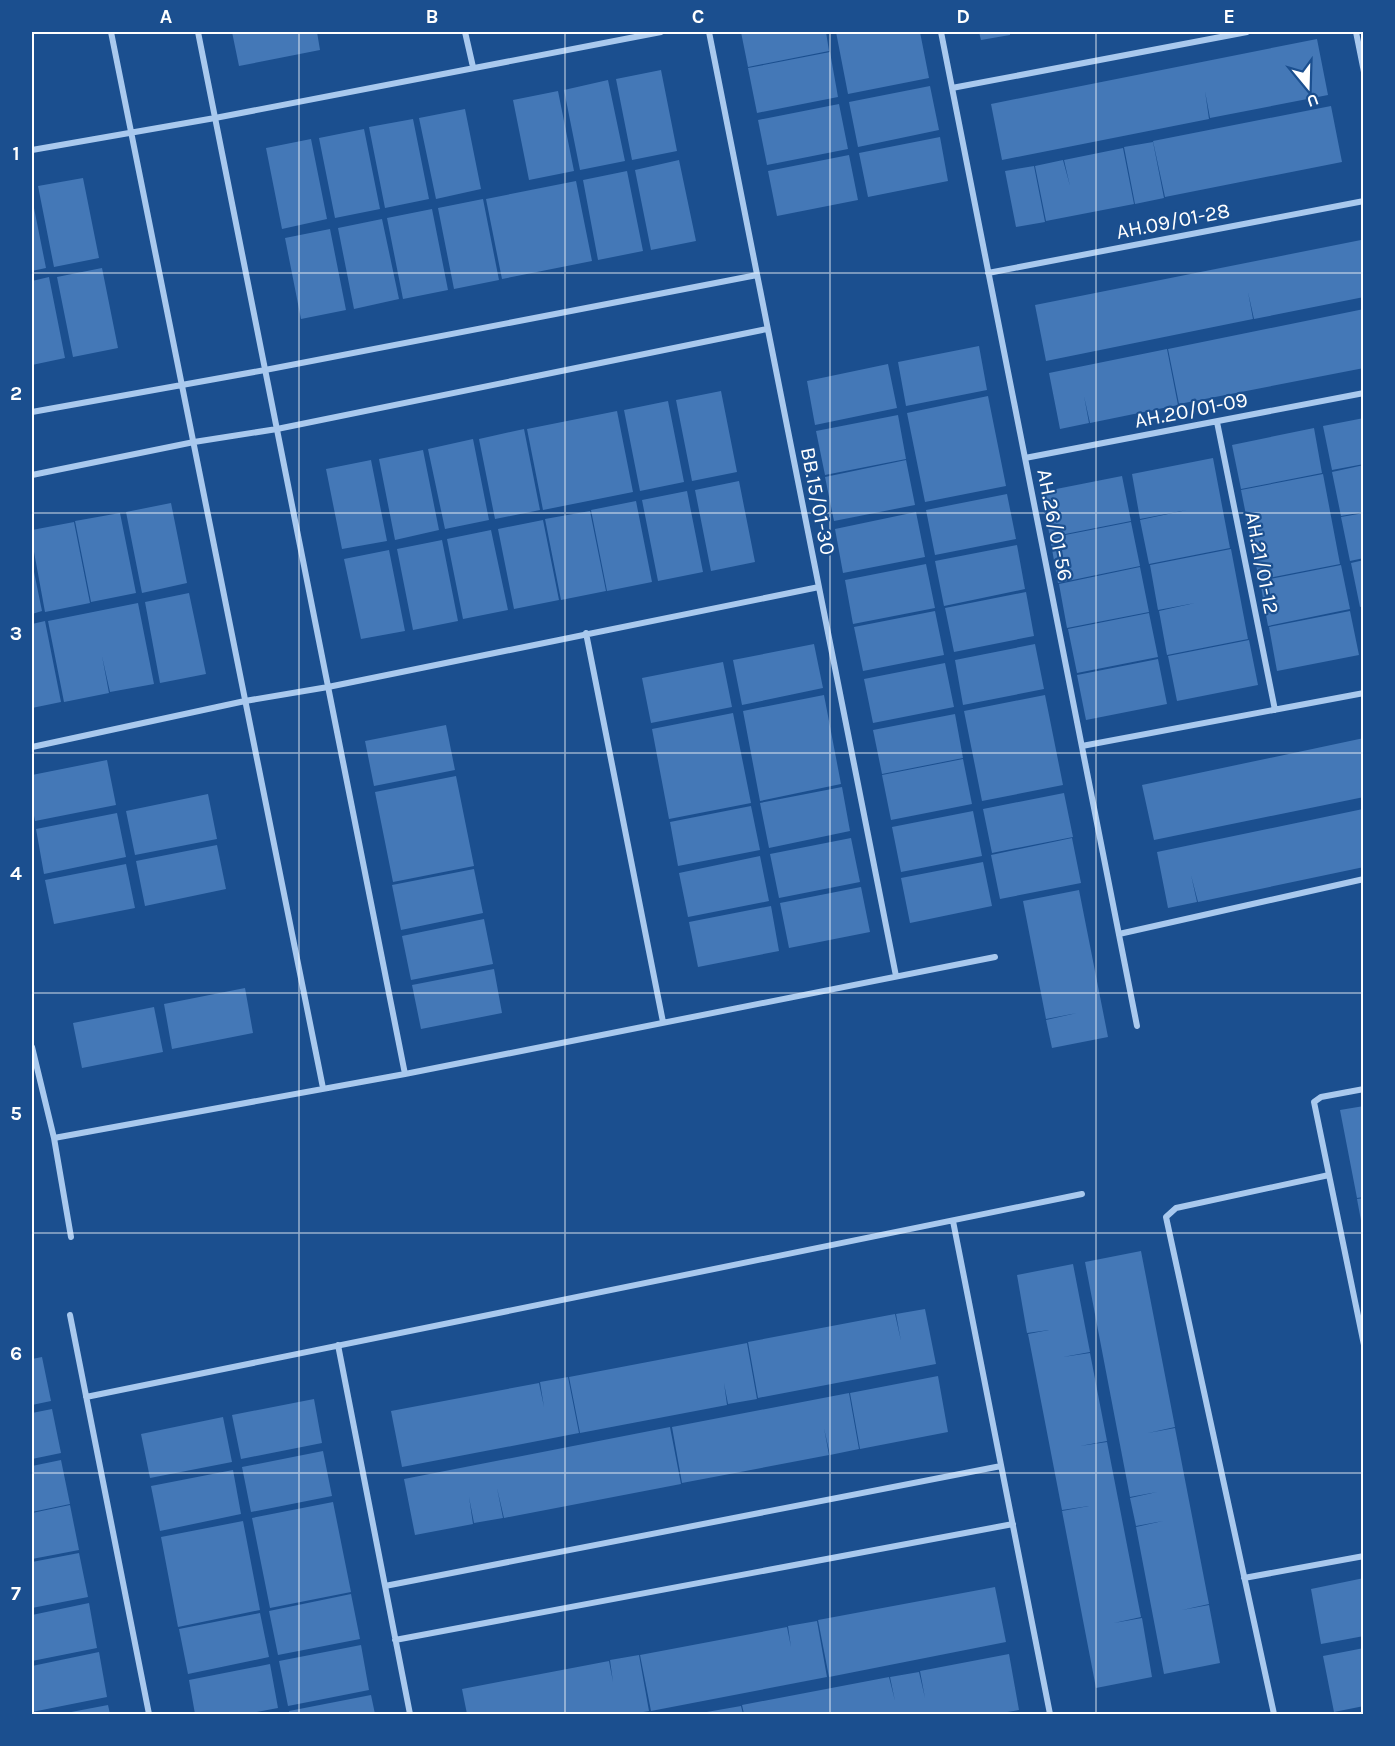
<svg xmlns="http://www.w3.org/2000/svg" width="1395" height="1746" viewBox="0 0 1395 1746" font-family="Karla,sans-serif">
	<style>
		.building { fill: #4478b7 }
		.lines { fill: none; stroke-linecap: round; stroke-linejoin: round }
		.street { stroke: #a9c9ee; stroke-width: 6 }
		.grid { fill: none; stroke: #fff; stroke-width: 1.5; stroke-opacity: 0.55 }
		.labels { text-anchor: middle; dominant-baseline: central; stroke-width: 4.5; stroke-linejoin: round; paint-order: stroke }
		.street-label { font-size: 21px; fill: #fff; stroke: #1b4f8f }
		.neatline { fill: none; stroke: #fff; stroke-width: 2 }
		.grid-label { font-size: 20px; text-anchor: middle; font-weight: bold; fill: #fff }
	</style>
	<rect width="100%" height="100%" fill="#1b4f8f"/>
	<!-- building -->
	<path class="building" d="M232 32H317L320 50 239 66Z
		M741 32H826L829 51 748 67Z
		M836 32H920L929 78 848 94Z
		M979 32H1010V35L981 40Z
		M1317 39 1328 95 1210 118 1205 91 1209 119 1002 160 991 104Z
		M830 52 838 97 757 113 748 68Z
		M661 70 677 151 632 160 616 79Z
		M608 80 625 161 580 170 564 90Z
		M930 86 939 130 858 147 849 102Z
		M558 91 574 171 529 180 513 100Z
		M839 104 848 149 767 165 758 120Z
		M1331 106 1342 162 1165 197 1153 141Z
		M465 109 481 189 436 199 419 118Z
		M413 119 429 199 385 208 369 127Z
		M364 129 380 209 335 218 319 138Z
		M940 137 948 181 868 197 859 153Z
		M311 139 327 219 282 229 266 148Z
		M1153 142 1164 198 1135 204 1124 147Z
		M1123 148 1134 204 1046 221 1035 166 1063 160 1070 186 1064 160Z
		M849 155 858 200 777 216 768 171Z
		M679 160 696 241 651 250 635 170Z
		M1034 166 1045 222 1016 227 1005 171Z
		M627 171 643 251 598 260 583 180Z
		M83 178 99 258 54 267 38 186Z
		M576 181 592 261 502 279 486 199Z
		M32 198 46 268 32 271Z
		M483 199 499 280 454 289 438 208Z
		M432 209 448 290 403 299 387 218Z
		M382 219 399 299 354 309 338 228Z
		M330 229 346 310 301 319 285 238Z
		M1361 240 1364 253V297L1254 319 1248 292 1253 319 1046 361 1035 305Z
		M102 268 118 348 73 357 57 277Z
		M49 277 65 358 32 365V281Z
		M1364 309V368L1179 404 1168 349Z
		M979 346 987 390 906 406 898 362Z
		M1167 349 1178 405 1090 423 1084 396 1089 423 1060 429 1049 373Z
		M888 364 897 408 815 425 807 381Z
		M721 391 737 472 692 481 676 400Z
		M988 396 1006 486 925 502 907 413Z
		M668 401 684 482 640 491 624 410Z
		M617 411 633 492 543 510 527 429Z
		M898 415 906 459 825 475 816 431Z
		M1364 418V464L1332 470 1323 426Z
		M1314 428 1322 473 1241 489 1232 445Z
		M524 429 540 510 495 519 479 439Z
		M473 439 489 520 445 529 428 449Z
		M423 450 439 530 395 540 379 459Z
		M1213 458 1230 548 1149 564 1140 520 1187 510 1140 519 1132 474Z
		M371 460 387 541 342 549 326 469Z
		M906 460 915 505 834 521 825 477Z
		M1364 465V512L1341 516 1332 472Z
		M1323 474 1340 564 1259 580 1241 490Z
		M1122 476 1131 521 1050 537 1041 492Z
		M739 481 755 562 711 571 695 490Z
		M687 491 703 572 658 581 642 500Z
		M1007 494 1016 539 935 555 926 510Z
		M636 501 652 582 607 591 591 510Z
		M171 503 187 583 142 593 126 512Z
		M590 511 606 591 561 600 545 519Z
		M916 512 925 557 843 573 835 529Z
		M120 513 136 593 91 602 75 521Z
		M1364 513V558L1350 561 1341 517Z
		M543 520 559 600 514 609 498 529Z
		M74 522 90 603 45 612 32 541V530Z
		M1131 522 1140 566 1058 583 1050 538Z
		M491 530 508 610 463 619 447 539Z
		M442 540 458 621 413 630 397 549Z
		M1017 545 1025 589 944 606 935 561Z
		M1231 549 1248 639 1167 655 1159 611 1195 603 1158 610 1150 565Z
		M389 550 405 631 361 639 344 559Z
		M1364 560V606L1360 607 1351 563Z
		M32 562 42 611 32 614Z
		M926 564 935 608 853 624 845 580Z
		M1341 565 1350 609 1268 626 1260 581Z
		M1140 567 1149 612 1067 628 1059 584Z
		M1026 592 1034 636 954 652 945 608Z
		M189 593 206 674 160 683 145 602Z
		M138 603 154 684 110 692 102 656 109 693 64 702 48 621Z
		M935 611 944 655 863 671 854 627Z
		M1350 611 1359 655 1277 671 1269 627Z
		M1149 613 1158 657 1077 673 1068 629Z
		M45 621 61 702 32 708V624Z
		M1249 640 1258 685 1177 701 1168 656Z
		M814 644 823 688 742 705 733 660Z
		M1035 644 1044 689 963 705 955 660Z
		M1158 659 1167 704 1086 720 1077 675Z
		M723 662 732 707 651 723 642 678Z
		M945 663 954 707 873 723 864 679Z
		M824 695 841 784 760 801 743 711Z
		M1045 695 1063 785 982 801 964 711Z
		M733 713 751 803 669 819 652 729Z
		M955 714 963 758 882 774 873 730Z
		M446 725 455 770 374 786 365 741Z
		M1364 738V797L1154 840 1142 785Z
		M963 759 972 804 891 820 882 775Z
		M107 760 116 805 35 821 32 805V775Z
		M456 776 474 866 393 882 375 792Z
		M842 787 850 831 769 848 760 803Z
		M1064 793 1073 837 992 853 983 809Z
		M208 794 217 839 135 855 126 811Z
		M751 806 760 850 678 866 670 822Z
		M1363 809 1364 867 1198 902 1191 875 1197 902 1168 908 1157 852Z
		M973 811 982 856 901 872 892 827Z
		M117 813 126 857 44 874 36 829Z
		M851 838 860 882 779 898 770 854Z
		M1072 838 1081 883 1000 899 991 855Z
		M217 845 226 889 145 906 136 861Z
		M760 856 769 901 688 917 679 873Z
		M983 862 992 906 910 923 901 878Z
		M126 864 135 908 54 924 45 880Z
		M474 869 483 913 401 930 392 885Z
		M861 887 870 932 789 948 780 903Z
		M1079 890 1108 1037 1052 1048 1046 1020 1077 1013 1046 1019 1023 901Z
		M771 906 779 951 698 967 689 922Z
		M484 919 493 964 411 980 402 936Z
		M494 969 502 1013 421 1029 412 985Z
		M245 988 253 1033 172 1049 164 1004Z
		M154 1007 163 1052 82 1068 73 1023Z
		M1364 1106V1197L1357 1198 1340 1110Z
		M1364 1198V1226H1362L1357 1199Z
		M1141 1251 1175 1427 1148 1433 1175 1428 1209 1604 1182 1610 1209 1605 1220 1663 1164 1674 1136 1527 1163 1521 1136 1526 1130 1498 1157 1492 1130 1497 1085 1262Z
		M1073 1264 1090 1352 1063 1357 1090 1353 1107 1441 1080 1446 1107 1442 1141 1617 1114 1623 1142 1618 1152 1677 1096 1688 1062 1511 1089 1506 1062 1510 1028 1334 1049 1330 1027 1333 1017 1275Z
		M925 1309 936 1364 758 1398 748 1342 895 1314 901 1341 896 1314Z
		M747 1343 757 1399 728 1404 724 1383 727 1405 580 1433 569 1377Z
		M42 1357 51 1401 32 1405V1359Z
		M938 1376 948 1432 860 1449 850 1393Z
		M568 1377 579 1433 402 1467 391 1411 539 1383 544 1407 540 1382Z
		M849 1393 859 1449 830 1455 824 1428 829 1455 682 1483 672 1427Z
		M314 1399 322 1443 241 1459 232 1415Z
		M52 1409 61 1453 32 1459V1413Z
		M223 1417 232 1462 150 1478 141 1434Z
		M670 1427 681 1484 504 1518 497 1488 503 1518 474 1523 469 1497 473 1524 415 1535 404 1479Z
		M323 1451 332 1496 251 1512 242 1467Z
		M61 1460 70 1504 32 1512V1466Z
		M233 1470 241 1514 160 1531 151 1486Z
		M333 1502 351 1592 270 1608 252 1518Z
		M70 1505 79 1550 32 1559V1513Z
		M243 1521 260 1610 178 1627 161 1537Z
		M79 1553 88 1597 32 1608V1562Z
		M1364 1578V1636L1321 1644 1311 1589Z
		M995 1587 1006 1642 829 1677 818 1620Z
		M351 1594 360 1639 278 1655 269 1611Z
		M89 1603 97 1648 32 1661V1615Z
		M260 1613 269 1657 188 1674 179 1629Z
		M817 1621 827 1677 651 1711 640 1655 787 1627 791 1647 788 1626Z
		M361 1645 369 1690 288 1706 279 1661Z
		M1364 1648V1706L1334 1712 1323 1656Z
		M99 1652 107 1697 32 1712V1666Z
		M1009 1654 1019 1710 995 1714H744L742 1705 889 1677 895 1701 890 1677 919 1672 925 1698 920 1671Z
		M639 1655 649 1711 632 1714H467L462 1689 609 1661 613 1682 610 1660Z
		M270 1664 278 1708 246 1714H195L189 1680Z
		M371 1695 375 1714H290L289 1711Z
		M108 1705 110 1714H66V1713Z
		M741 1706 743 1714H701V1713Z"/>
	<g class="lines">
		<!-- street -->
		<path class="street" d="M111 32 323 1088
			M198 32 405 1074
			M465 32 473 67
			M709 32 896 976
			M941 32 1137 1026
			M1356 32 1364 72
			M952 88 1247 32
			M32 150 215 118 661 32
			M988 273 1364 201
			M32 412 265 370 757 275
			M1217 422 1275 710
			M1025 458 1364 393
			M32 475 194 442 277 429 767 329
			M586 633 663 1022
			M1082 746 1364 693
			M32 747 245 701 328 687 819 587
			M1119 934 1364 879
			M32 1047 54 1138 71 1237
			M1364 1089 1321 1097 1314 1102 1364 1345
			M54 1138 405 1074 995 957
			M953 1221 1050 1714
			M70 1315 149 1714
			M338 1345 410 1714
			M86 1397 1082 1194
			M1244 1578 1364 1556
			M385 1586 1001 1466
			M395 1640 1013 1524
			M1274 1714 1166 1217 1176 1208 1329 1175"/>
	</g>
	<!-- grid -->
	<path class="grid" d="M299 32V1714M565 32V1714M830 32V1714M1096 32V1714M32 273H1364M32 513H1364M32 753H1364M32 993H1364M32 1233H1364M32 1473H1364"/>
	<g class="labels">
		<!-- street labels -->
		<g class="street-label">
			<text transform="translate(1173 221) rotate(-11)">AH.09/01-28</text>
			<text transform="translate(1191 410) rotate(-11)">AH.20/01-09</text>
			<text transform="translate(818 501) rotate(79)">BB.15/01-30</text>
			<text transform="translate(1055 525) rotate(79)">AH.26/01-56</text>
			<text transform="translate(1262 563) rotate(79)">AH.21/01-12</text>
		</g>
	</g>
	<!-- border -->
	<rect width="1395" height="1746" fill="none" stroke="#1b4f8f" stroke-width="66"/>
	<!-- north arrow -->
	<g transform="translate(1308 87) rotate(161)" stroke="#1b4f8f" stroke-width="4.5" paint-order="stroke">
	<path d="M0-4.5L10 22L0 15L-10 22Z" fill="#ffffff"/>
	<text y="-9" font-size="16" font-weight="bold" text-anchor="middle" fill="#ffffff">U</text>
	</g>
	<rect x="33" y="33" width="1329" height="1680" class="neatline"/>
	<g class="grid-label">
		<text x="166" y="23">A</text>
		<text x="432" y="23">B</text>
		<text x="698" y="23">C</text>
		<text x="963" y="23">D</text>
		<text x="1229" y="23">E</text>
		<text x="16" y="160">1</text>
		<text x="16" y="400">2</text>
		<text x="16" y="640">3</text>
		<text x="16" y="880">4</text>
		<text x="16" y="1120">5</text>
		<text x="16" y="1360">6</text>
		<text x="16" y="1600">7</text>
	</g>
</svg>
